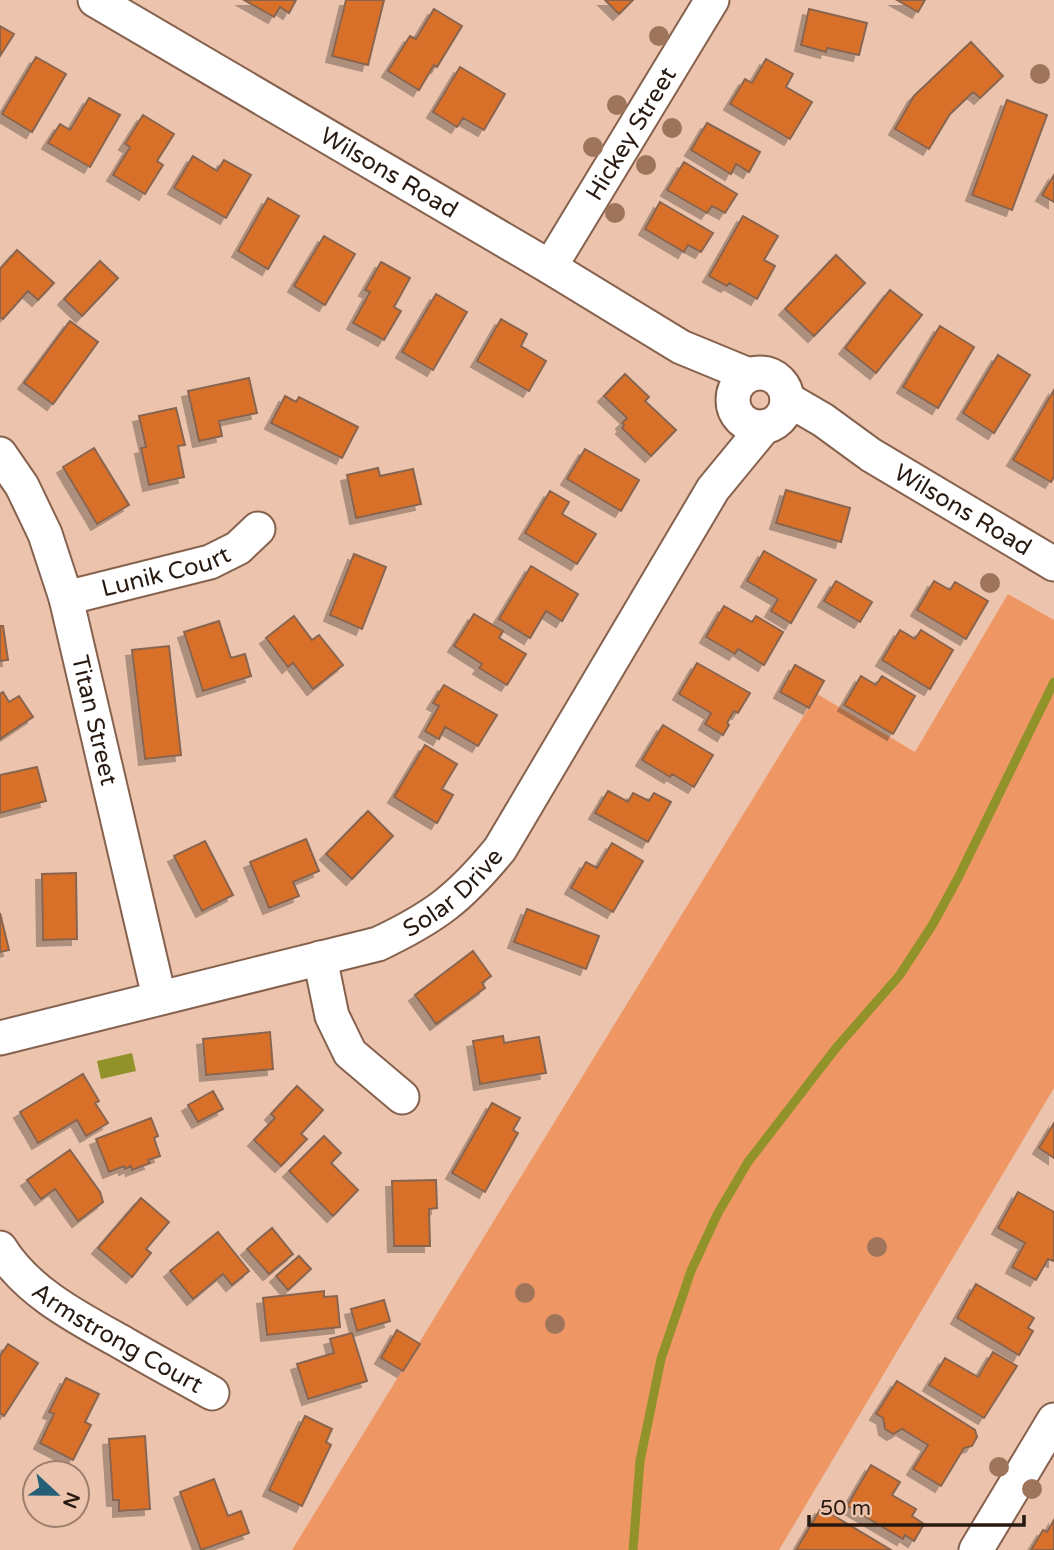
<svg xmlns="http://www.w3.org/2000/svg" width="1054" height="1550" viewBox="0 0 1054 1550" font-family="'Varela Round',sans-serif">
	<style>
		.green { fill: #ee9764 }
		.water { fill: #91922a }
		.lines { fill: none; stroke-linecap: round; stroke-linejoin: round }
		.stream { stroke: #91922a; stroke-width: 9 }
		.building { fill: #d97029; stroke: #896550; stroke-width: 2; filter: url(#shadow) }
		.minor-casing { stroke: #86624e; stroke-width: 37 }
		.minor { stroke: #fff; stroke-width: 33 }
		.tree { fill: #9e745b }
		.labels { text-anchor: middle; dominant-baseline: central; stroke-width: 7; stroke-linejoin: round; paint-order: stroke }
		.street-label { font-size: 24px; fill: #281a11; stroke: #ecc3ac }
	</style>
	<defs>
		<filter id="shadow"><feDropShadow dx="-6" dy="6" stdDeviation="0" flood-color="#0004"/></filter>
	</defs>
	<rect width="100%" height="100%" fill="#ecc3ac"/>
	<!-- green -->
	<path class="green" d="M1008 594 1054 620V1088L779 1550H292L817 694 915 752Z"/>
	<!-- water -->
	<path class="water" d="M132 1053 136 1071 101 1079 97 1061Z"/>
	<g class="lines">
		<!-- stream -->
		<path class="stream" d="M633 1550 640 1461 661 1359 691 1271 718 1213 748 1162 836 1048 899 976 933 924 958 878 1054 682"/>
	</g>
	<!-- building -->
	<path class="building" d="M244 0H296L289 13 280 7 274 17Z
		M346 0H384L368 65 332 56Z
		M605 0H633L619 14Z
		M897 0H925L918 12Z
		M434 9 462 26 437 67 434 65 419 90 388 71 410 36 416 39Z
		M809 9 867 23 859 55 827 48 826 52 801 45Z
		M0 26 14 34 0 56Z
		M971 42 1003 76 980 98 973 92 950 114 929 149 895 129 914 96Z
		M36 57 66 74 32 132 2 114Z
		M766 59 793 74 786 87 812 102 790 139 730 104 745 79 752 83Z
		M460 67 505 94 484 130 463 118 457 127 433 112Z
		M89 98 120 115 90 167 48 143 60 124 70 130Z
		M1007 100 1047 115 1012 210 972 195Z
		M143 115 174 134 157 161 163 165 145 194 113 175 130 147 125 144Z
		M707 123 760 152 749 172 736 164 731 174 691 150Z
		M193 156 217 171 224 160 251 175 226 218 174 188Z
		M684 162 737 194 725 213 712 206 707 213 667 190Z
		M1054 175V202L1042 195Z
		M268 198 299 216 268 269 238 251Z
		M660 202 713 233 701 252 688 245 684 252 645 229Z
		M743 216 778 236 764 260 775 266 757 299 729 283 727 286 709 276Z
		M324 236 355 254 325 305 294 286Z
		M17 250 54 283 38 300 28 291 3 319 0 317V269Z
		M836 255 865 283 814 336 785 309Z
		M100 261 118 278 82 316 64 299Z
		M381 262 410 278 394 307 401 311 384 340 353 323 370 292 365 290Z
		M890 290 922 315 876 373 845 348Z
		M436 294 467 312 433 370 402 352Z
		M501 319 527 334 521 346 546 361 529 391 477 361Z
		M70 321 98 342 53 404 24 383Z
		M940 326 974 347 938 408 903 387Z
		M998 355 1030 375 994 433 963 413Z
		M625 374 649 397 645 401 676 430 651 456 622 428 624 425 622 423 627 418 604 396Z
		M249 378 257 413 219 421 222 436 199 441 188 391Z
		M1054 390V477L1051 482 1013 460Z
		M285 396 296 402 299 397 358 427 342 458 271 423Z
		M176 408 185 445 178 446 184 477 149 485 141 448 146 447 139 416Z
		M94 448 129 505 97 524 63 467Z
		M585 449 639 480 621 511 567 479Z
		M378 468 380 476 413 469 421 504 356 518 347 475Z
		M786 490 850 508 841 542 776 523Z
		M550 491 569 502 562 514 596 534 577 564 525 533Z
		M764 551 816 580 791 623 771 611 778 599 747 581Z
		M354 554 386 567 362 629 330 615Z
		M531 566 578 594 562 621 546 611 530 638 499 619Z
		M836 581 872 602 860 622 824 601Z
		M934 581 950 590 955 582 988 601 966 639 917 610Z
		M724 606 752 622 756 616 783 632 764 665 738 649 735 654 706 637Z
		M474 614 503 631 499 638 526 654 507 685 479 668 482 664 454 646Z
		M294 616 312 640 319 635 343 665 313 689 293 663 288 667 266 638Z
		M219 621 231 658 245 654 251 676 203 691 184 632Z
		M0 626H3L8 660 0 661Z
		M900 630 915 639 921 630 953 650 930 689 882 660Z
		M169 646 181 755 145 759 132 650Z
		M697 663 750 693 738 713 734 711 727 723 729 725 723 735 705 724 711 713 679 694Z
		M795 665 824 681 809 708 780 692Z
		M861 676 876 685 882 676 915 696 893 734 844 705Z
		M444 685 497 715 478 746 445 727 439 739 425 731 439 706 433 703Z
		M3 692 9 702 19 696 33 717 0 739V694Z
		M663 725 713 755 694 787 672 774 670 777 642 760Z
		M425 745 457 764 442 789 453 795 437 823 394 797Z
		M37 767 46 801 0 813V775Z
		M608 791 628 802 633 793 649 801 654 793 671 802 648 842 595 813Z
		M368 811 393 836 352 879 326 854Z
		M306 839 319 871 293 882 299 896 269 908 250 862Z
		M205 841 233 895 202 911 174 856Z
		M612 843 643 861 613 912 571 888 586 862 597 868Z
		M76 873 77 939 43 940 42 874Z
		M527 909 599 936 586 969 514 942Z
		M0 913 9 950 0 952Z
		M473 951 491 976 482 983 485 988 436 1024 415 995Z
		M270 1032 273 1069 206 1075 203 1039Z
		M503 1036 504 1043 539 1037 546 1073 480 1084 473 1041Z
		M83 1074 99 1101 95 1103 108 1123 86 1136 77 1120 38 1143 20 1112Z
		M297 1086 323 1110 301 1134 307 1139 281 1166 254 1140 275 1118 271 1114Z
		M213 1091 223 1109 198 1122 188 1105Z
		M492 1103 520 1118 513 1130 518 1133 485 1192 452 1173Z
		M151 1118 158 1136 154 1138 160 1156 148 1160 150 1163 132 1170 131 1166 125 1169 124 1166 109 1172 96 1139Z
		M1054 1123V1158L1039 1148Z
		M324 1136 341 1153 331 1163 358 1190 333 1216 289 1171Z
		M70 1150 100 1192 103 1202 78 1221 55 1189 41 1199 27 1180Z
		M436 1180 437 1208 429 1209 430 1246H394L392 1181Z
		M1018 1192 1054 1212V1261L1048 1259 1036 1280 1012 1267 1025 1243 998 1228Z
		M141 1198 169 1222 146 1249 151 1253 132 1277 98 1248Z
		M272 1228 293 1254 269 1274 247 1249Z
		M218 1232 249 1271 232 1285 223 1274 193 1299 170 1271Z
		M299 1256 311 1269 288 1290 276 1276Z
		M976 1284 1034 1318 1028 1328 1033 1331 1019 1355 957 1318Z
		M324 1291V1297L337 1296 340 1327 267 1335 263 1298Z
		M384 1300 390 1321 357 1331 351 1309Z
		M397 1330 420 1344 403 1371 381 1358Z
		M352 1333 367 1381 308 1399 297 1364 334 1353 330 1339Z
		M8 1344 38 1363 4 1416 0 1413V1356Z
		M993 1352 1017 1366 984 1418 929 1385 945 1358 978 1377Z
		M66 1378 99 1394 85 1422 91 1425 73 1460 40 1443 54 1414 49 1412Z
		M897 1381 975 1430 977 1437 972 1446 964 1448 941 1486 913 1469 928 1445 902 1429 893 1434 885 1429 883 1418 876 1414Z
		M305 1416 332 1429 326 1442 331 1445 302 1506 269 1490Z
		M145 1436 150 1509 119 1511V1500H113L109 1439Z
		M871 1465 900 1482 892 1495 916 1509 912 1516 924 1524 914 1541 905 1535 903 1539 847 1506Z
		M214 1479 228 1516 241 1511 249 1533 201 1550 180 1492Z
		M821 1508 891 1550H796Z
		M1054 1520V1550H1031L1043 1530 1047 1532Z"/>
	<g class="lines">
		<defs>
			<g id="minor">
				<path id="s1" d="M95 0 550 267 681 347 749 375"/>
				<path id="s2" d="M550 267 712 0"/>
				<circle cx="760" cy="400" r="27"/>
				<path id="s3" d="M787 399 823 420 871 455 1054 564"/>
				<path id="s4" d="M0 454 22 486 45 534 66 598 159 997"/>
				<path id="s5" d="M66 598 210 562 238 548 258 529"/>
				<path d="M320 958 332 1016 350 1053 402 1097"/>
				<path id="s6" d="M0 1038 378 944C435 917 460 898 500 849L713 489 764 427"/>
				<path id="s7" d="M0 1248C27 1292 78 1318 123 1343 152 1360 182 1376 212 1393"/>
				<path d="M976 1550 1054 1420"/>
			</g>
		</defs>
		<!-- minor casing -->
		<use href="#minor" class="minor-casing"/>
		<!-- minor -->
		<use href="#minor" class="minor"/>
	</g>
	<!-- trees -->
	<g class="tree">
		<circle cx="659" cy="36" r="10"/>
		<circle cx="1040" cy="74" r="10"/>
		<circle cx="617" cy="105" r="10"/>
		<circle cx="672" cy="128" r="10"/>
		<circle cx="593" cy="147" r="10"/>
		<circle cx="646" cy="165" r="10"/>
		<circle cx="615" cy="213" r="10"/>
		<circle cx="990" cy="583" r="10"/>
		<circle cx="877" cy="1247" r="10"/>
		<circle cx="525" cy="1293" r="10"/>
		<circle cx="555" cy="1324" r="10"/>
		<circle cx="999" cy="1467" r="10"/>
		<circle cx="1032" cy="1489" r="10"/>
	</g>
	<g class="labels">
		<!-- street labels -->
		<g class="street-label">
			<text stroke="none"><textPath href="#s2" startOffset="156">Hickey Street</textPath></text>
			<text stroke="none"><textPath href="#s1" startOffset="341">Wilsons Road</textPath></text>
			<text stroke="none"><textPath href="#s3" startOffset="208">Wilsons Road</textPath></text>
			<text stroke="none"><textPath href="#s5" startOffset="103">Lunik Court</textPath></text>
			<text stroke="none"><textPath href="#s4" startOffset="285">Titan Street</textPath></text>
			<text stroke="none"><textPath href="#s6" startOffset="481">Solar Drive</textPath></text>
			<text stroke="none"><textPath href="#s7" startOffset="150">Armstrong Court</textPath></text>
		</g>
	</g>
	<!-- north arrow -->
	<g transform="translate(56 1494) rotate(112)"><circle r="33" fill="#ecc3ac" stroke="#9e7f6e" stroke-width="2"/>
	<path d="M0-5L12 26L0 18L-12 26Z" fill="#255e77"/>
	<text y="-10" font-size="19" font-weight="bold" text-anchor="middle" fill="#281a11">N</text>
	</g>
	<!-- scale -->
	<path d="M809 1515v10h215v-10" fill="none" stroke="#281a11" stroke-width="3.5"/>
	<text x="820" y="1515" font-size="21" fill="#281a11" stroke="#ecc3ac" stroke-width="5" paint-order="stroke">50 m</text>
</svg>
